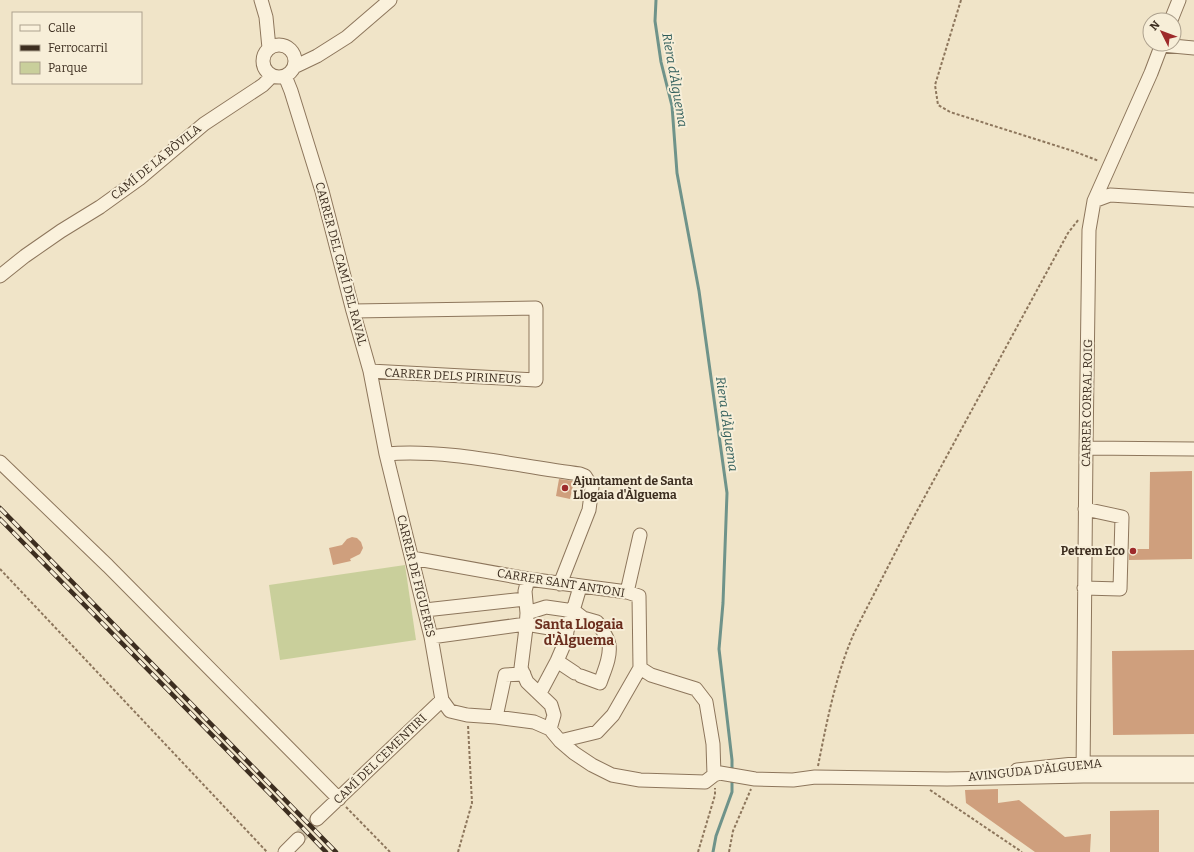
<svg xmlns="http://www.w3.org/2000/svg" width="1194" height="852" viewBox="0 0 1194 852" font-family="Bitter,serif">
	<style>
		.green { fill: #c9cf9b }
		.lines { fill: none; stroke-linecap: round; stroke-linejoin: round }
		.stream { stroke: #6f938a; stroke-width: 3 }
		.building { fill: #cf9f7d }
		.minor-tunnel { stroke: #ccc0a6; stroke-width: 13; stroke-dasharray: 13 6; stroke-linecap: butt }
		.minor-casing { stroke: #8d765c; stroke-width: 15 }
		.path { stroke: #8d765c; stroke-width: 2; stroke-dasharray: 3 2; stroke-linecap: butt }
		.minor { stroke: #faf1dc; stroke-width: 13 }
		.rail-casing { stroke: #3d2e20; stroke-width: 4.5 }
		.rail { stroke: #f7eed8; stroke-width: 3; stroke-dasharray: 9; stroke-linecap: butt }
		.poi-dot { fill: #9e2a2b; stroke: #f7eed8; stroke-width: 1.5 }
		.labels { text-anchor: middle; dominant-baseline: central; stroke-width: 4; stroke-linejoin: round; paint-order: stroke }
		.street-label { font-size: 12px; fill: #3d2e20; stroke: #f7eed8 }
		.poi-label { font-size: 12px; font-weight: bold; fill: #3d2e20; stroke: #f7eed8; text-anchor: start }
		.water-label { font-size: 13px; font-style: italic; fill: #2f5d5a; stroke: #f7eed8 }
		.quarter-label { font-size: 14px; font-weight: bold; fill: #6b2e1e; stroke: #f7eed8 }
	</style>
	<rect width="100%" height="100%" fill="#f0e4c8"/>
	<!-- green -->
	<path class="green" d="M405 565 416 640 280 660 269 585Z"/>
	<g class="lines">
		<!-- stream -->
		<path class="stream" d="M656 0 655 21 661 62 672 106 677 173 699 291 727 493 723 603 719 649 732 760V771
			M713 852 716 836 732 792V779"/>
	</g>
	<!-- building -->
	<path class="building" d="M1192 471V559L1129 560V549H1149L1150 472Z
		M559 479 574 481 570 499 556 496Z
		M352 537 357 538 361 542 363 548 360 554 350 559 351 561 333 565 329 548 342 545 347 539Z
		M1194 650V734L1113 735 1112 651Z
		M998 789V803L1019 800 1065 837 1091 834 1090 852H1035L966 803 965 790Z
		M1159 810V852H1110V811Z"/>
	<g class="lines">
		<!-- minor-tunnel -->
		<path class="minor-tunnel" d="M298 839 317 819"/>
		<defs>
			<path id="minor" d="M261 0 266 17 269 48
				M1171 20 1179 0
				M263 61a16 16 0 1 1 32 0a16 16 0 1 1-32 0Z
				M1162 45 1194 48
				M294 67 317 56 347 37 390 0
				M285 76 291 91 322 191 353 311 370 371 386 454 431 637 442 700 450 711 467 715 496 717 534 722 550 729 560 741 574 753 592 765 612 775 640 780 705 782 714 775 720 773 755 779 793 780 815 777 947 779 1083 776H1194
				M1094 201 1110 195 1194 200
				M0 276 25 256 61 231 100 207 139 179 204 124 263 85 272 76
				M353 311 536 308V380L370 371
				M1086 448 1194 449
				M386 454C451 449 515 466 580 474L585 476 592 487 589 510 560 584
				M0 462 108 566 339 799
				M412 558 528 579 627 592 639 596 640 668
				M528 579 525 591 527 613 526 628 521 668 527 682 551 705 554 715 550 729
				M1084 588 1120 589 1122 517 1085 509
				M627 592 640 535
				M425 610 525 599
				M527 613 546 607 574 611 583 618 597 622C601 628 608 637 609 645 611 657 604 671 600 683L581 676
				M431 637 526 624 567 631
				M557 661 575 673
				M640 668 651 675 696 689 706 702 713 744 714 775
				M540 693 557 661 566 640 567 631 580 587
				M496 717 505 675 524 674
				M560 741 597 732 613 715 640 668
				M1017 770 1083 763H1194
				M1083 776 1086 448 1089 230 1094 201 1151 73 1162 44
				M317 819 442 700
				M285 852 298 839"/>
		</defs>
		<!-- minor casing -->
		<use href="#minor" class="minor-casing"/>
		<!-- path -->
		<path class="path" d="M961 0 935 85 938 105 950 112 1073 151 1099 161
			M0 569 267 852
			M818 766C827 721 836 673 855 631L911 522 1068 233 1079 219
			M930 790 1022 852
			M346 807 390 852
			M458 852 472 803 468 725
			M698 852 715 795V788
			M729 852 733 831 751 789"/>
		<!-- minor -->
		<use href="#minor" class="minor"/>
		<defs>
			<path id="rail" d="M0 508 336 852
				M0 519 272 796 326 852"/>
		</defs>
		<!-- rail casing -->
		<use href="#rail" class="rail-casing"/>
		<!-- rail -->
		<use href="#rail" class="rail"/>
	</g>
	<!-- markers -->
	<g class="poi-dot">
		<circle cx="565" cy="488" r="4"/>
		<circle cx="1133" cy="551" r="4"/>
	</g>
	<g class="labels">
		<!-- street labels -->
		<g class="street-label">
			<text transform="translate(156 162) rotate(-39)">CAMÍ DE LA BÒVILA</text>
			<text transform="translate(341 264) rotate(75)">CARRER DEL CAMÍ DEL RAVAL</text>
			<text transform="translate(453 376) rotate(3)">CARRER DELS PIRINEUS</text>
			<text transform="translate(1087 403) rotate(-89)">CARRER CORRAL ROIG</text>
			<text transform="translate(416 576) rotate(76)">CARRER DE FIGUERES</text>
			<text transform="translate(561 583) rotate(9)">CARRER SANT ANTONI</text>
			<text transform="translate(380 759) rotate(-44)">CAMÍ DEL CEMENTIRI</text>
			<text transform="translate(1035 770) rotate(-6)">AVINGUDA D'ÀLGUEMA</text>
		</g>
		<!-- poi labels -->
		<g class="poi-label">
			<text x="573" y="481">Ajuntament de Santa<tspan x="573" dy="14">Llogaia d'Àlguema</tspan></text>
			<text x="1125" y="551" text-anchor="end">Petrem Eco</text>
		</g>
		<!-- water labels -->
		<g class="water-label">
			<text transform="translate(675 80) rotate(80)">Riera d'Àlguema</text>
			<text transform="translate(727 424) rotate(82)">Riera d'Àlguema</text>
		</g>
		<!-- quarter labels -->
		<g class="quarter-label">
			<text x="579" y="624">Santa Llogaia<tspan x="579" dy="16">d'Àlguema</tspan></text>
		</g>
	</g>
	<!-- legend -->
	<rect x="12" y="12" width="130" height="72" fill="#f7eed8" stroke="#ada18e"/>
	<rect x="20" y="25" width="20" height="6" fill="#faf1dc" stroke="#ada18e"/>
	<text x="48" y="32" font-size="12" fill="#3d2e20">Calle</text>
	<rect x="20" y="45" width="20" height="6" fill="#3d2e20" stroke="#ada18e"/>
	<text x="48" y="52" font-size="12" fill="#3d2e20">Ferrocarril</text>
	<rect x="20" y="62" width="20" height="12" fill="#c9cf9b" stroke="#ada18e"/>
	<text x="48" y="72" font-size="12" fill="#3d2e20">Parque</text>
	<!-- north arrow -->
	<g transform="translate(1162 32) rotate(312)"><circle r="19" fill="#f7eed8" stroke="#ada18e"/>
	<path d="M0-3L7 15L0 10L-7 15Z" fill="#9e2a2b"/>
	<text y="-6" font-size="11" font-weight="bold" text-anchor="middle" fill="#3d2e20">N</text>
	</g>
</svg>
